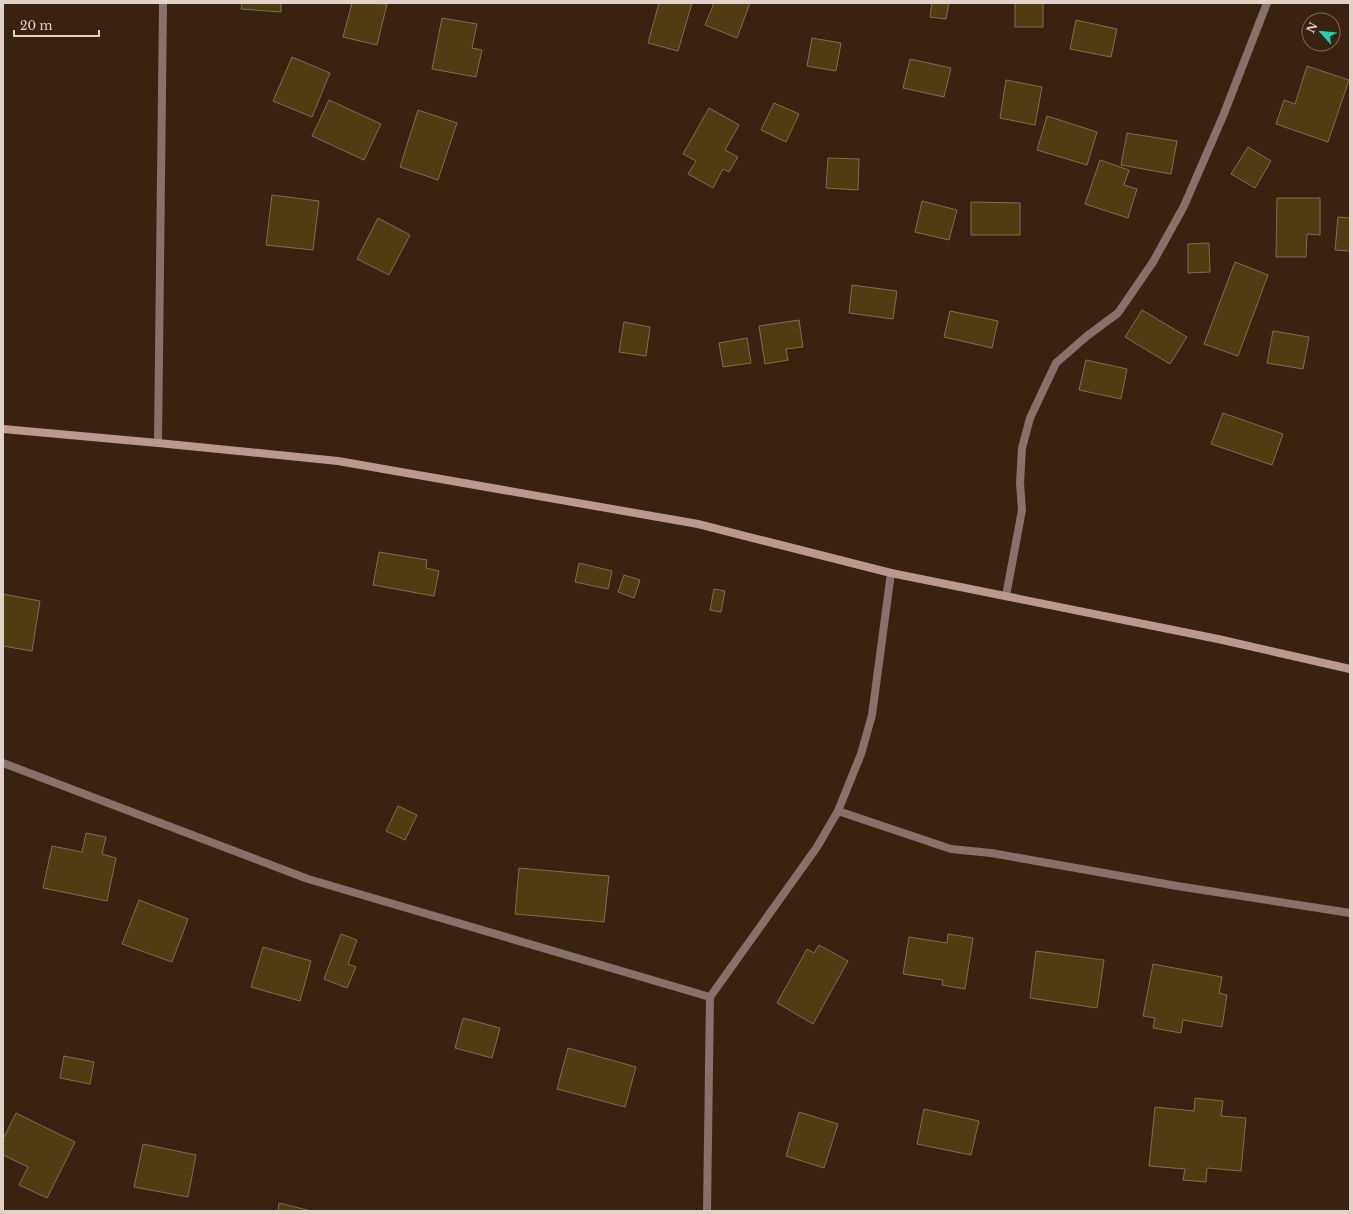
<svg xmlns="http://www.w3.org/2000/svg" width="1353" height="1214" viewBox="0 0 1353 1214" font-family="'Libre Baskerville',serif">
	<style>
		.building { fill: #503c11; stroke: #7d6e51 }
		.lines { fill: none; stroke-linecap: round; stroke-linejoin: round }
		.minor { stroke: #86716b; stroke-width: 8 }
		.secondary { stroke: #bc9990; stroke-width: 8 }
	</style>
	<rect width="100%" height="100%" fill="#392310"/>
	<!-- building -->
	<path class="building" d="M242 3H281V12L241 9Z
		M352 3 387 4 377 45 343 37Z
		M659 3H692L678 51 648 43Z
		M714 3H750L737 38 705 25Z
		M932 3H949L946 19 930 17Z
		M1015 3H1043V27H1015Z
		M442 18 477 24 472 48 482 50 476 77 432 69Z
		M1076 20 1117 29 1111 57 1070 49Z
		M812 38 841 43 836 71 807 66Z
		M292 57 330 73 312 117 273 101Z
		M910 59 951 68 944 97 903 88Z
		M1307 66 1349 80 1328 142 1276 124 1284 100 1295 104Z
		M1006 80 1042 87 1035 125 1000 118Z
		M329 100 381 124 364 160 312 136Z
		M774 103 799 114 786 142 761 130Z
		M709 108 739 125 725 150 738 157 729 172 723 169 713 188 688 174 696 161 683 154Z
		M418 110 457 123 438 180 400 167Z
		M1047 116 1097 132 1087 165 1037 150Z
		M1127 133 1177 141 1171 174 1121 165Z
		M1248 147 1271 161 1255 188 1231 174Z
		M828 158 859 159 858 190 826 188Z
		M1100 160 1129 170 1124 185 1137 189 1128 218 1085 204Z
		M272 195 319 201 313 250 266 245Z
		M1277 198H1320V235L1307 234 1306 257H1276Z
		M922 201 957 210 949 240 915 232Z
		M971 202 1020 203V235H971Z
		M1338 217 1350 218V251L1335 250Z
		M378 218 410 235 389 275 357 259Z
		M1209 243 1210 272 1188 273V244Z
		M1235 262 1268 275 1238 356 1204 344Z
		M852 285 897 291 893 319 849 313Z
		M1142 310 1187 337 1170 364 1125 337Z
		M950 311 998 321 992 348 944 337Z
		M799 320 803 347 786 349 788 360 765 364 759 326Z
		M624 322 650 327 646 356 619 352Z
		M1273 331 1309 337 1303 369 1267 363Z
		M747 338 751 363 723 367 719 343Z
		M1086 360 1127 369 1121 399 1079 390Z
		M1223 413 1283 434 1272 465 1211 444Z
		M379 552 427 560 426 568 439 571 434 596 373 585Z
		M579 563 612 571 608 589 575 582Z
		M624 575 640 580 634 598 618 592Z
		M714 589 725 591 721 612 710 610Z
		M3 594 40 601 32 651 3 646Z
		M398 806 417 815 405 840 386 831Z
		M86 833 106 837 102 854 116 858 107 901 43 888 52 846 82 852Z
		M519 868 609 876 604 922 515 914Z
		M139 900 188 919 172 962 122 944Z
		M341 934 357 940 348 964 356 967 347 988 324 979Z
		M948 934 973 938 965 989 942 985 943 980 903 974 909 937 947 943Z
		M819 945 848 961 813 1024 777 1003 807 949 814 953Z
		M263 947 311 961 300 1001 251 987Z
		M1036 951 1104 960 1097 1008 1030 998Z
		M1153 964 1222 977 1219 993 1227 995 1222 1027 1183 1020 1181 1033 1153 1028 1155 1018 1143 1016Z
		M463 1018 500 1028 492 1058 455 1048Z
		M568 1048 636 1067 625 1107 557 1089Z
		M64 1056 94 1062 90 1084 60 1078Z
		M1195 1098 1223 1101 1221 1116 1246 1118 1241 1171 1207 1168 1206 1182 1183 1180 1185 1169 1149 1166 1155 1107 1194 1111Z
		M924 1109 979 1121 971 1155 917 1144Z
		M799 1112 838 1124 824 1168 786 1156Z
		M16 1113 75 1142 47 1198 19 1185 28 1167 3 1155V1139Z
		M143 1144 196 1155 188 1197 134 1187Z
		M279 1203 311 1211H278Z"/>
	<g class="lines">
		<!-- minor -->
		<path class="minor" d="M158 443 163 3
			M1006 596 1022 510 1020 483 1022 448 1030 418 1056 363 1087 336 1118 313 1153 262 1184 206 1223 116 1267 3
			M3 763 308 879 710 997
			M838 811 951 849 991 853 1177 886 1350 913
			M707 1211 710 997 817 847 838 811 861 754 872 715 891 573"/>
		<!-- secondary -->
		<path class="secondary" d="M3 429 158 443 338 461 698 524 891 573 1218 639 1350 669"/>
	</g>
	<!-- border -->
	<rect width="1353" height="1214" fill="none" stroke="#e1d2c7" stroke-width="8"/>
	<!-- north arrow -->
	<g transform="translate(1321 32) rotate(297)"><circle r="19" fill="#392310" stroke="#7c6959"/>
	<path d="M0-3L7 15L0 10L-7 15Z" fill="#13d5b3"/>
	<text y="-6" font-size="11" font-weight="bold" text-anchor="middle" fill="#e1d2c7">N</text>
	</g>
	<!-- scale -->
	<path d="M14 30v6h85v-6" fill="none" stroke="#e1d2c7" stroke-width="2"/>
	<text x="20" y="30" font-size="12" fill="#e1d2c7" stroke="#392310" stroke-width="3" paint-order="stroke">20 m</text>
</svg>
